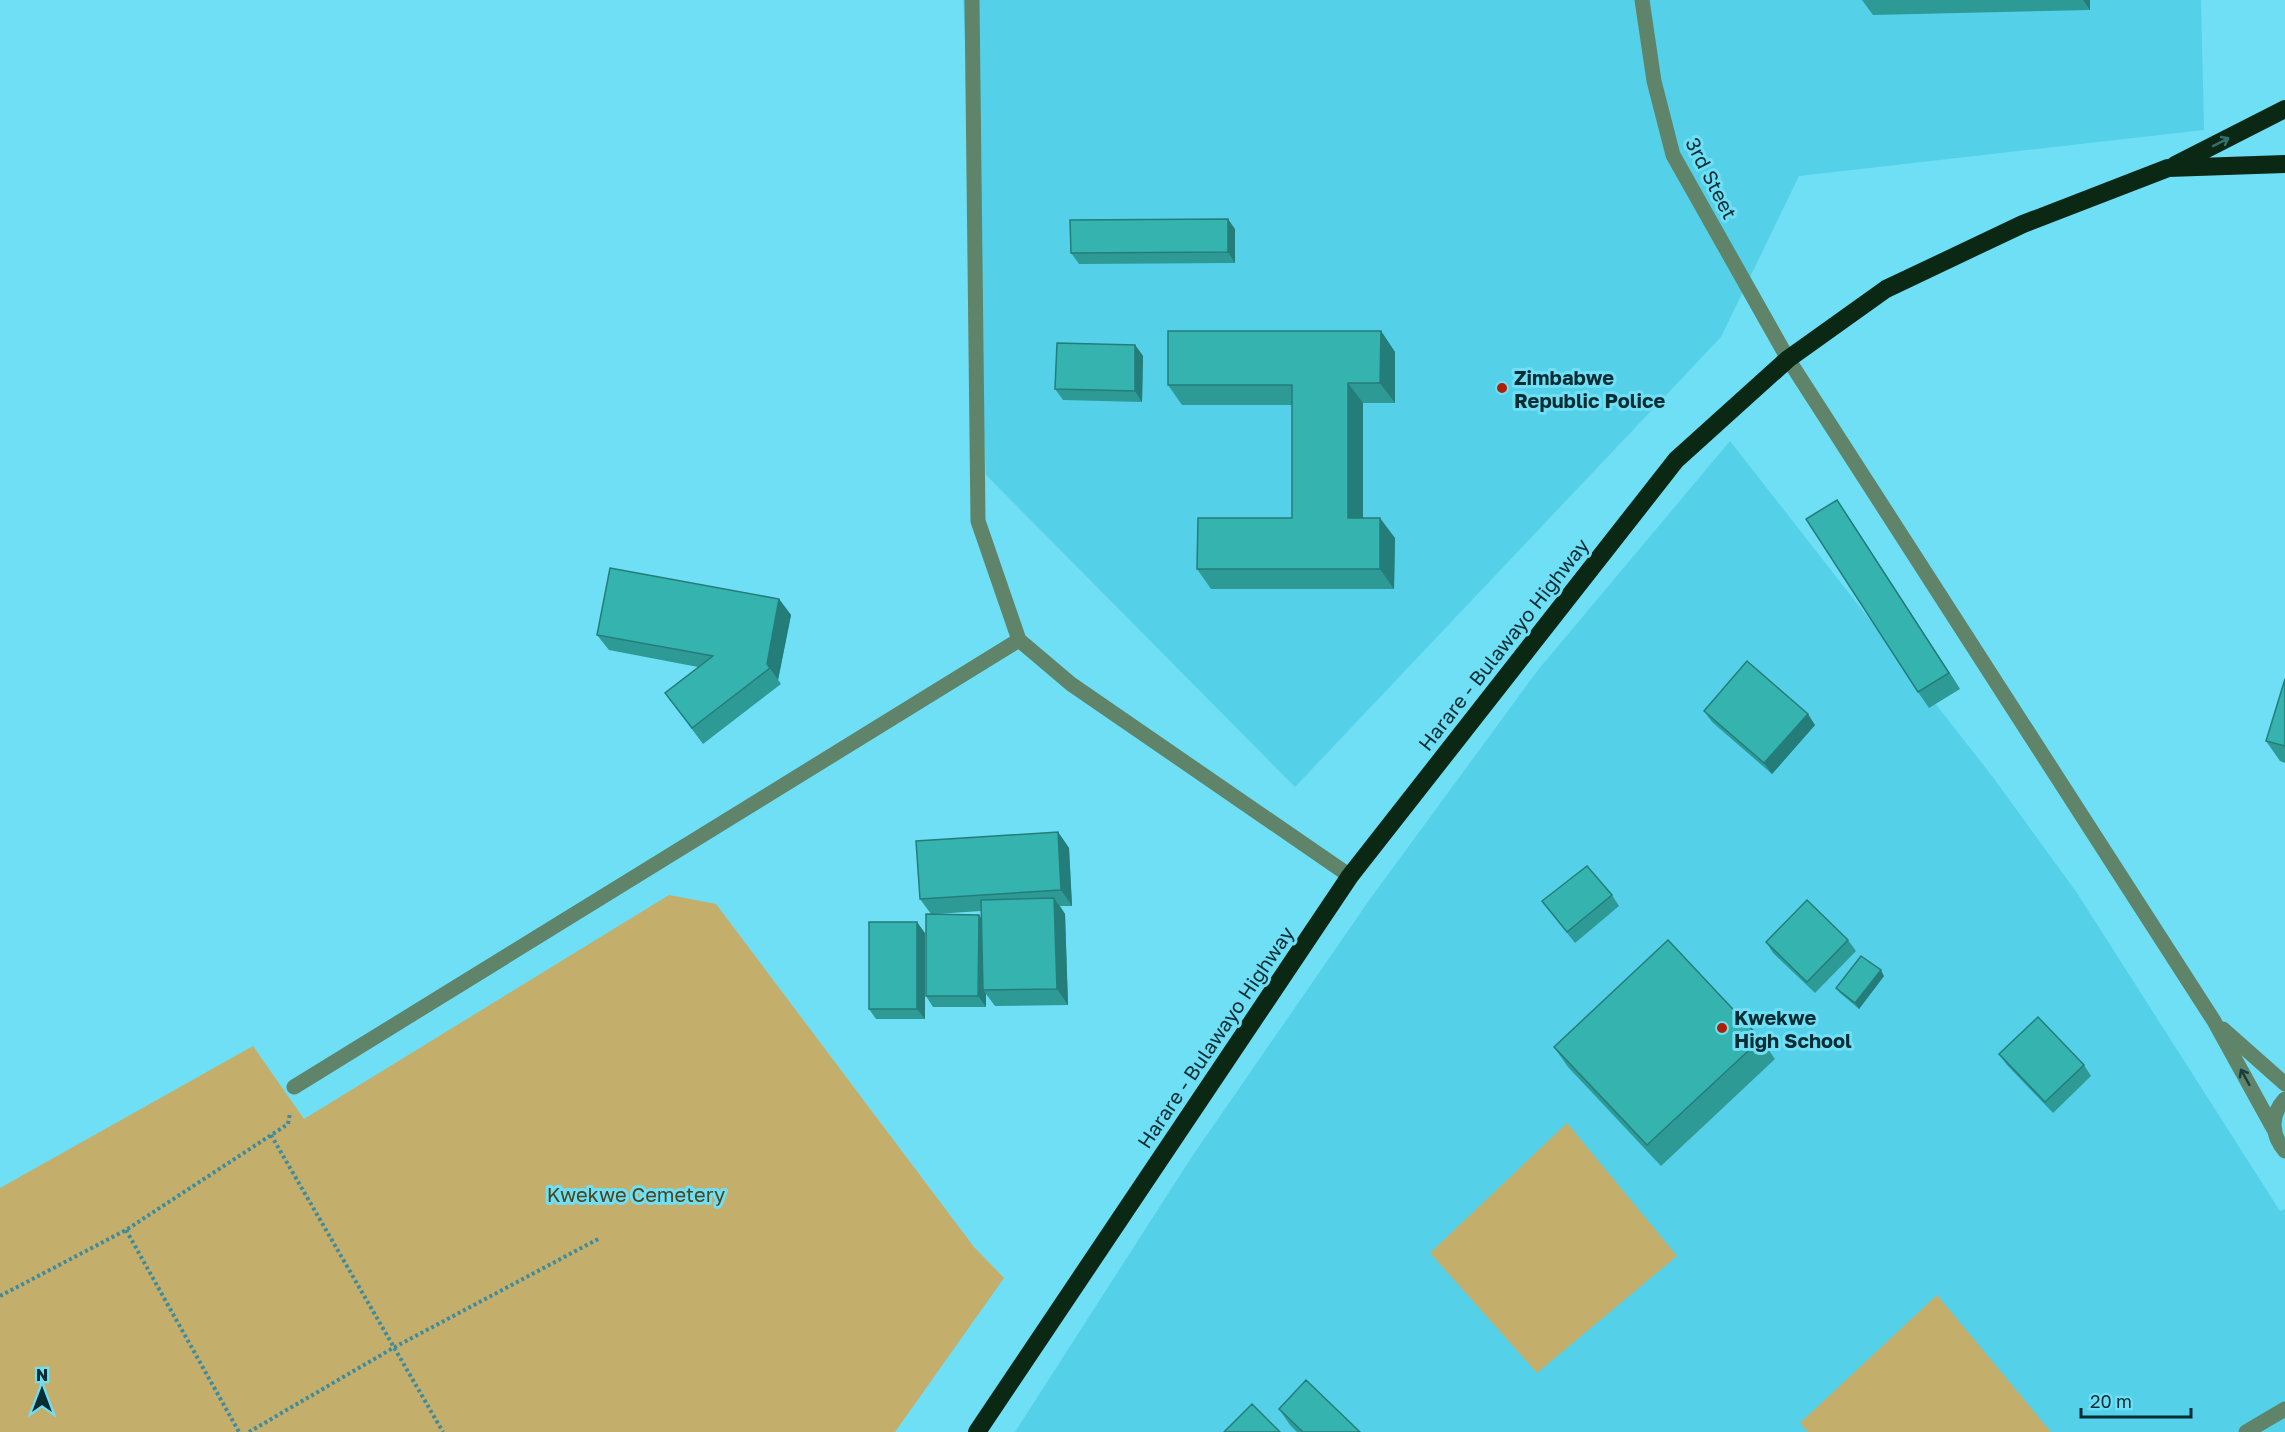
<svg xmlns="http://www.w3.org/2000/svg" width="2285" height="1432" viewBox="0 0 2285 1432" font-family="'Golos Text',sans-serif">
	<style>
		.built { fill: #54d1e8 }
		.green { fill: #c4ae6c }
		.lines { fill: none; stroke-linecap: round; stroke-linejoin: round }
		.path { stroke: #3e8c9b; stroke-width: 4; stroke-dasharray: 3 3; stroke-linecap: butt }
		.minor { stroke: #5f8469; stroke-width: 15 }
		.highway { stroke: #0a2814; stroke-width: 18 }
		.wall { fill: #2e9a96; fill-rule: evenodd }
		.shaded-wall { fill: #257d7a }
		.building { fill: #35b3af; stroke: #257d7a; stroke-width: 1.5 }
		.oneway { stroke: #32716e }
		.oneway2 { stroke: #193e3f }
		.poi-dot { fill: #ae2005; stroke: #6edff5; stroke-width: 2 }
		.labels { text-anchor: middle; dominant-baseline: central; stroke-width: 6; stroke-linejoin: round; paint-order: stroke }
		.street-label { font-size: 20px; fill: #072d34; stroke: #6edff5 }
		.poi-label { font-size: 20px; font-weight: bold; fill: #072d34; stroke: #6edff5; text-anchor: start }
		.park-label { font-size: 20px; fill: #514317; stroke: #6edff5 }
	</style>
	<rect width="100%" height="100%" fill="#6edff5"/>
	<!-- built -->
	<path class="built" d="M963 0H2201L2204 130 1799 176 1721 337 1295 787 986 475Z
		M1730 441 1992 776 2077 893 2280 1211 2285 1209V1432H1015L1191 1158 1370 899 1538 670Z"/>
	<!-- green -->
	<path class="green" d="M669 895 716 904 974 1247 1004 1278 895 1432H0V1188L253 1046 304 1119Z
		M1567 1123 1677 1256 1537 1373 1430 1253Z
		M1937 1295 2051 1432H1808L1800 1423Z"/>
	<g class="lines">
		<!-- path -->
		<path class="path" d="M271 1135 443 1432
			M126 1230 239 1432
			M0 1296 126 1230 288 1124 290 1113
			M249 1432 393 1348 600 1238"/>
		<!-- minor -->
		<path class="minor" d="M972 0 978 521 1019 640 1071 684 1350 876
			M1642 0 1654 81 1673 155 1788 359 2214 1021 2273 1128
			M2223 1029 2285 1084
			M294 1087 1019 640
			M2285 1099C2270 1115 2271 1135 2285 1151
			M2246 1432 2285 1409"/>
		<!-- highway -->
		<path class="highway" d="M2175 165 2285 109
			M977 1432 1350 876 1676 460 1788 359 1886 289 2023 224 2168 168 2285 164"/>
	</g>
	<!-- wall -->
	<path class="wall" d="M1862 0H2090V10L1873 15Z
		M1235 229V263L1079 264 1071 253Z
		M1381 331 1395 352V403H1363V518L1395 538 1394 589H1211L1197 569 1292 518V405H1182L1168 385Z
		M1135 345 1143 356 1142 402 1063 400 1055 389Z
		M1848 516 1960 689 1929 708 1918 692Z
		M779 599 791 615 778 680 781 684 703 744 665 693 698 667 609 650 597 635Z
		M2285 679V763L2280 761 2266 741Z
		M1704 711 1815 725 1772 774 1712 722Z
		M1058 832 1069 848 1072 906H1060L1065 914 1068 1005 995 1006 986 994V1007H933L926 996 931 914 920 899ZM981 911 982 919 979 915 936 914Z
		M1612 895 1619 906 1575 943 1542 901Z
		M925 933V1019H876L869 1009Z
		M1848 940 1856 951 1815 993 1773 953 1766 942Z
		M1884 976 1859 1009 1840 993 1836 988Z
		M1761 1039 1775 1059 1661 1166 1568 1067 1554 1047Z
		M1999 1054 2084 1065 2091 1076 2053 1113 2007 1065Z
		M1279 1409 1360 1432H1297L1290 1425Z"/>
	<!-- shaded-wall -->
	<path class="shaded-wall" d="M2083 0H2090V10Z
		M1228 219 1235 229V263L1228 252Z
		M1381 331 1395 352V403L1380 383Z
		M1135 345 1143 356 1142 402 1135 391Z
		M1348 383 1363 403V538L1348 518Z
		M1837 500 1848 516 1960 689 1949 673Z
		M1380 518 1395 538 1394 589 1380 569Z
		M779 599 791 615 778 680 781 684 767 664Z
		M1808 714 1815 725 1772 774 1764 763Z
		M1058 832 1069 848 1072 906 1061 890Z
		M1054 898 1065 914 1068 1005 1057 989Z
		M979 915 986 926 983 990 986 994V1007L978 996Z
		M917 922 925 933V1019L917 1009Z
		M1881 970 1884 976 1859 1009 1855 1003Z"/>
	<!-- building -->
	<path class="building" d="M1228 219V252L1071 253 1070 220Z
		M1168 331H1381L1380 383H1348V518H1380V569H1197L1198 518H1292V385H1168Z
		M1057 343 1135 345V391L1055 389Z
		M1837 500 1949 673 1918 692 1806 519Z
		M610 568 779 599 767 664 770 668 692 728 665 693 713 656 597 635Z
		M1747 661 1808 714 1764 763 1704 711Z
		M2285 679V746L2266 741Z
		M1058 832 1061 890 920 899 916 841Z
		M1587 866 1612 895 1567 932 1542 901Z
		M1054 898 1057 989 983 990 981 900Z
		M1807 900 1848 940 1807 982 1766 942Z
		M926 914 979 915 978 996H926Z
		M869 922H917V1009H869Z
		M1668 940 1761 1039 1647 1145 1554 1047Z
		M1861 956 1881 970 1855 1003 1836 988Z
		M2038 1017 2084 1065 2045 1102 1999 1054Z
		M1306 1380 1360 1432H1303L1279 1409Z
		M1252 1404 1280 1432H1224Z"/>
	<!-- one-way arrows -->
	<defs><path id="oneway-shaft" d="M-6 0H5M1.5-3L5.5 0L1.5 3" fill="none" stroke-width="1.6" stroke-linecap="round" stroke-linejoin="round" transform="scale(1.5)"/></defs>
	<use class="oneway" href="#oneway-shaft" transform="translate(2221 142) rotate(-27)"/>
	<use class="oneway2" href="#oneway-shaft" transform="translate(2245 1077) rotate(-119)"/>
	<!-- markers -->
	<g class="poi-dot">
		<circle cx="1502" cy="388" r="6"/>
		<circle cx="1722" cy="1028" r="6"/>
	</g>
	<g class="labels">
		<!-- street labels -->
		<g class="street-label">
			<text transform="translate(1712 178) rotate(63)">3rd Steet</text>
			<text transform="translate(1503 644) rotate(-52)">Harare - Bulawayo Highway</text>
			<text transform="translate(1215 1037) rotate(-56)">Harare - Bulawayo Highway</text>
		</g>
		<!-- poi labels -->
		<g class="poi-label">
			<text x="1514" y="377">Zimbabwe<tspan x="1514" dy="23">Republic Police</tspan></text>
			<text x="1734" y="1017">Kwekwe<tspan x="1734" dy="23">High School</tspan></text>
		</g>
		<!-- park labels -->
		<g class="park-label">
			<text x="636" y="1194">Kwekwe Cemetery</text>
		</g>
	</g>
	<!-- north arrow -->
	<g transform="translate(42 1390)" stroke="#6edff5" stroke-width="4.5" paint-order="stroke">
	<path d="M0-4.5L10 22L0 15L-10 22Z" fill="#072d34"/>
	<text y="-9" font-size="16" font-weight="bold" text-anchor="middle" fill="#072d34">N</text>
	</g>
	<!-- scale -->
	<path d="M2081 1408v9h110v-9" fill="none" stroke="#072d34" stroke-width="3"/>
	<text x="2090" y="1408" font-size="18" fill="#072d34" stroke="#6edff5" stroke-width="4.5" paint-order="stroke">20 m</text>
</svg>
